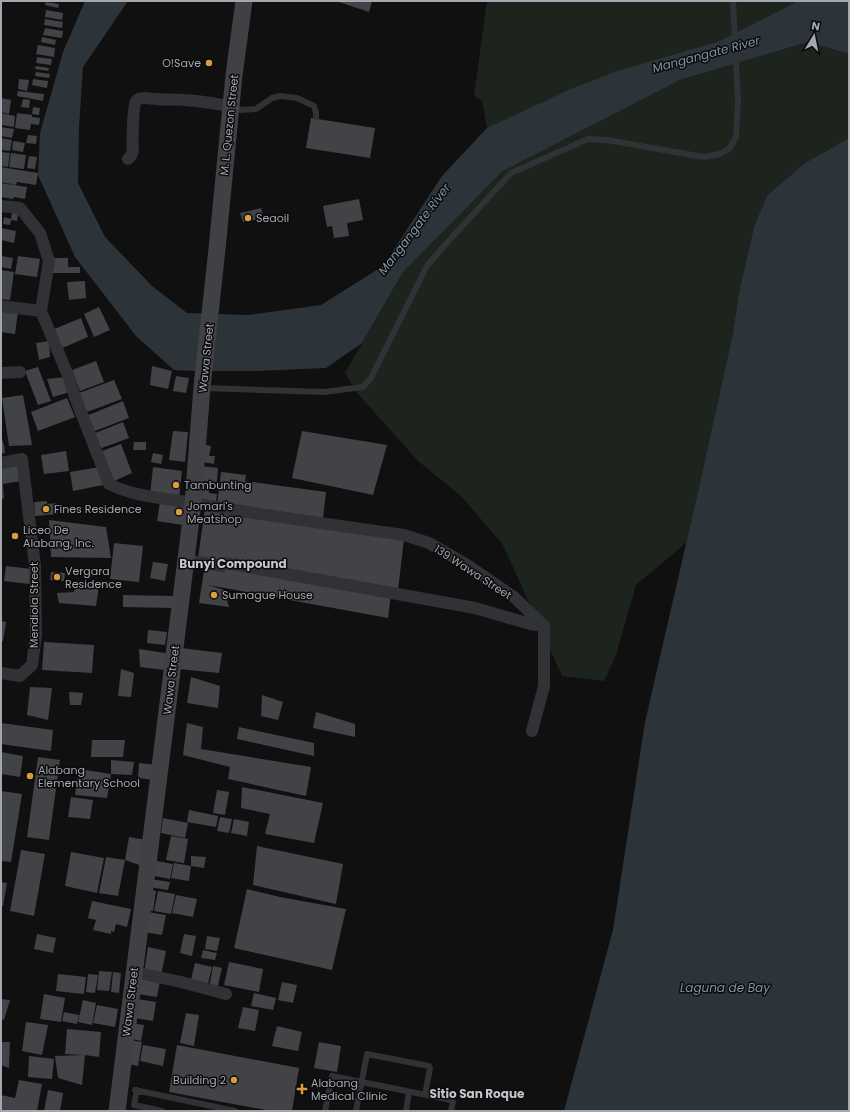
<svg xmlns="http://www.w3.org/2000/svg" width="850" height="1112" viewBox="0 0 850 1112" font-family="Poppins,sans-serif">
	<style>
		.green { fill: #1d231d }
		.water { fill: #2d3439 }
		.building { fill: #424346 }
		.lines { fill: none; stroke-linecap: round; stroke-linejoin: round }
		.service { stroke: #313235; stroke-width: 6 }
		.minor { stroke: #313235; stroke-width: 12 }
		.secondary { stroke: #3f4145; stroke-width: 17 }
		.poi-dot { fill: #d99c3f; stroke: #0b0b0c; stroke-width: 1.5 }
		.labels { text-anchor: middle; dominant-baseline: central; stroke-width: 3; stroke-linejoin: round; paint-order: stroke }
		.poi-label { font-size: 11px; fill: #a3a7b0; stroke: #0b0b0c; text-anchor: start }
		.street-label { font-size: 11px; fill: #a3a7b0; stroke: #0b0b0c }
		.water-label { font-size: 12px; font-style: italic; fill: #7d96a7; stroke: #0b0b0c }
		.neighbourhood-label { font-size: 12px; font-weight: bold; fill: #c3c6cc; stroke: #0b0b0c }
	</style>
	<rect width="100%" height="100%" fill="#101011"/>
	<!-- green -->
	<path class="green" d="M487 1H798L717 42 623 69 489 138 482 101 474 96Z
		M808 42 849 54V138L805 163 754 227 739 292 733 333 687 542 636 585 616 655 604 681 562 676 503 545 461 496 418 461 358 394 345 373 403 272 503 171 680 80Z"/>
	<!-- water -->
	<path class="water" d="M85 1H128L83 67 79 127 78 183 105 237 152 286 187 313 248 315 321 305 383 266 442 176 487 128 573 88 623 69 717 42 798 1H849V54L808 42 680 80 503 171 403 272 362 343 326 368 256 371H194L174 370 136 336 75 257 38 175 40 133 63 52Z
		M849 138V1111H564L613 930 645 722 698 492 733 333 739 292 754 227 767 196 805 163Z"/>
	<!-- building -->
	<path class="building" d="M336 1H372L369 12Z
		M46 2 59 4 58 8 45 5Z
		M46 10 63 13 62 20 45 17Z
		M45 19 63 22 62 28 44 25Z
		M45 28 63 31 62 38 43 35Z
		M42 37 56 40 55 45 41 42Z
		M38 45 55 48 54 57 36 54Z
		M37 57 52 59 51 65 36 63Z
		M36 66 49 68 48 71 35 69Z
		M36 72 50 74 49 78 35 76Z
		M19 79 29 80 27 91 18 89Z
		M33 79 48 81 47 88 32 85Z
		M18 91 44 94 43 101 17 96Z
		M1 98 11 100 9 114 1 112Z
		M23 99 30 100 29 108 21 107Z
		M33 107 40 108 39 115 32 114Z
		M1 113 15 116 14 127 1 125Z
		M17 113 32 115V117L40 118 39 125 31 124 30 130 15 128Z
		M311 118 375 128 370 158 306 148Z
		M1 127 14 129 12 138 1 136Z
		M28 135 37 136 36 144 26 143Z
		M1 138 12 140 10 151 1 150Z
		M13 141 25 143 23 152 12 150Z
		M1 152 10 153 8 167 1 166Z
		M11 153 26 155 24 169 9 167Z
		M29 156 37 157 35 169 27 168Z
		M1 167 38 173 36 185 17 182 16 185 1 182Z
		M1 183 27 187 25 199 14 197 13 199 1 197Z
		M359 199 363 220 347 223 349 236 334 238 332 226 327 227 323 206Z
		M261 208 264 218 243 222 240 213Z
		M12 213 18 214 17 221 11 220 10 225 3 224 4 217 11 219Z
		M1 228 16 231 14 243 1 240Z
		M1 256 13 258 11 269 1 267Z
		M18 256 40 259 37 277 15 274Z
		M52 258H68V267H80V273H52Z
		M1 270 14 272 10 300 1 299Z
		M85 281 86 298 69 300 67 282Z
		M99 307 110 330 94 337 84 314Z
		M1 310 18 312 15 334 1 332Z
		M81 318 88 337 60 349 52 330Z
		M49 341 50 357 39 360 36 343Z
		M96 361 104 382 80 391 72 370Z
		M152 366 172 371 168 389 150 385Z
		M38 367 51 401 38 405 25 371Z
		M176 376 189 378 186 393 173 391Z
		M66 377 70 392 53 397 47 379Z
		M114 380 122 399 87 412 79 393Z
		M23 395 32 445 9 446 2 398Z
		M67 398 75 417 38 431 31 412Z
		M123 401 129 418 92 432 86 416Z
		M123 422 129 438 99 449 93 434Z
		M173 431 188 432 185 462 169 460Z
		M302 431 387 445 373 495 292 478Z
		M1 437 4 445 5 453 1 454Z
		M134 442H146V450H133Z
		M121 444 132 473 114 481 102 451Z
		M206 445 211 446 209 456H215L214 464 203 462Z
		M66 451 69 471 44 474 41 455Z
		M153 453 163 455 161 464 151 462Z
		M17 460 21 481 3 484 4 499 1 498V464Z
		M202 466 218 468 217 482 201 481Z
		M100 467 103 485 73 491 70 472Z
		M153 467 182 471 179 498 150 495Z
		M221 472 246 475 245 481 326 492 323 519 217 505Z
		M203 486H209V493L217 494 216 503 201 501Z
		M47 501V504L57 503 58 514 35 516 34 502Z
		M160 502 186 506 183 525 157 521Z
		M205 508 404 539 398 590 198 558Z
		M49 520 106 527 111 558 51 557Z
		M114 543 143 546 139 582 110 579Z
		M153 562 168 564 165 581 150 578Z
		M205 564 391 594 388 618 208 585 228 591 227 600 229 607 199 603Z
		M6 566 31 569 29 584 4 581Z
		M51 572 65 573 64 581 50 580Z
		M76 581 99 585 96 606 59 603 57 593 74 592Z
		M123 595 174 596V608L123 607Z
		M1 621 6 622 3 641H1Z
		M148 630 167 632 165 645 147 643Z
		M44 642 94 645 92 673 42 670Z
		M181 648 222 653 219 673 179 669Z
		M139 649 171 654 164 670 140 667Z
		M121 669 134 673 131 697 118 696Z
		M191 677 220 686 218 708 187 703Z
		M30 687 52 688 48 720 27 715Z
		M69 692 83 693 81 705H70Z
		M262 695 283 702 278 720 261 716Z
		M316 712 355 724V737L313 728Z
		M1 723 53 730 51 751 1 744Z
		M187 723 203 727 201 749 311 767 306 796 228 779 230 767 183 755Z
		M239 727 314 743V756L237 739Z
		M92 740H125L123 757H91Z
		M1 752 23 756 20 777 1 774Z
		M38 757 60 760 49 840 27 837Z
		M111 760 134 762 132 775 111 774Z
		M139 763 157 765 155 780 138 778Z
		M79 769 111 774 107 798 75 795Z
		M242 787 323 803 314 843 265 834 270 814 241 808Z
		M217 790 229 792 225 815 213 813Z
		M1 791 22 794 11 862 1 861Z
		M71 797 93 800 90 819 68 817Z
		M189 810 218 816 216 827 187 822Z
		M220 817 232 819 229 833 217 831Z
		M163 818 188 823 185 838 161 833Z
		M234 819 249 822 247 836 231 833Z
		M171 836 188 839 184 863 166 860Z
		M129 837 146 840 142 866 125 860 118 896 99 893 106 857 125 860Z
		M257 846 343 864 336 904 253 885Z
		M21 850 45 854 34 916 10 911Z
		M71 852 104 858 97 893 65 886Z
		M191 856 206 857 204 868 191 866Z
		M151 860 173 864 170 879 150 875Z
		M174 863 191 866 189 881 171 878Z
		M150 879 170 882 168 890 149 887Z
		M1 882 7 883 3 906H1Z
		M149 889 156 891 153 911 145 909Z
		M247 889 280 897 346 909 332 970 234 948Z
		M158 891 175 894 171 914 154 911Z
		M176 895 197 899 193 917 172 913Z
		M92 901 131 909 127 927 116 924 114 932 111 931V934L93 930 96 920 88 918Z
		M148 912 166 915 162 935 144 932Z
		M37 934 56 938 53 953 34 949Z
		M184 934 196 936 192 956 180 953Z
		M207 936 220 938 217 951 205 949Z
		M148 947 166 951 161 976 144 973Z
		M203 950 217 953 215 960 201 958Z
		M229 962 263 969 259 992 224 985Z
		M195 963 212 967 207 988 190 984Z
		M213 966 222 968 217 990 209 988Z
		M99 971 112 972 109 991 97 990Z
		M113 972 121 973 119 993 111 992Z
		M58 974 86 977 84 994 56 991Z
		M88 974 98 975 95 993 86 992Z
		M140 977 160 981 157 997 137 994Z
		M282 982 297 985 293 1003 278 1000Z
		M254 993 276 998 273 1010 251 1006Z
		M44 994 65 998 61 1022 40 1019Z
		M1 999 10 1000 4 1020 1 1019Z
		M138 999 156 1002 153 1021 135 1018Z
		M83 1000 96 1003 92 1025 78 1022Z
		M97 1005 118 1009 115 1027 93 1023Z
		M243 1007 259 1010 255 1031 238 1028Z
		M64 1012 79 1015 77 1024 62 1021Z
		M186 1013 199 1015 194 1046 180 1043Z
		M26 1022 48 1025 42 1055 22 1051Z
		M131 1023 144 1025 141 1041 128 1038Z
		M277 1026 302 1032 298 1051 272 1046Z
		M67 1029 101 1032 99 1057 85 1055 82 1085 58 1078 55 1056 83 1055 65 1054Z
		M129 1040 142 1042 138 1066 124 1063Z
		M1 1042H10L9 1068 1 1065Z
		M319 1042 341 1046 337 1072 314 1068Z
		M143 1045 166 1049 163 1066 140 1061Z
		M177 1045 299 1068 292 1111H271L169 1092Z
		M29 1056 54 1059 52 1079 28 1077Z
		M19 1080 42 1084 37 1111H1V1095L15 1098Z
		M48 1090 63 1093 60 1111H44Z"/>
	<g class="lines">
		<!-- service -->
		<path class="service" d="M231 108 241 110 256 109 259 107 272 98 280 96 297 98 314 106 316 113V117
			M204 388 324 392 363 387 371 378 427 266 444 246 511 173 588 139 607 140 704 157 720 154 730 148 736 137 738 102 733 1
			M135 1090 235 1111
			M137 1090 134 1105 162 1111
			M325 1111 332 1076 451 1100 453 1102 451 1111
			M356 1111 367 1054 429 1066 430 1068 425 1095
			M406 1111 409 1092"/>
		<!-- minor -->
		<path class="minor" d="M128 159 131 156 133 150C132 143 133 105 136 101 139 96 151 99 157 99 166 100 175 99 185 100 201 101 216 104 231 106
			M1 206 20 208 40 233 49 261 41 311 67 373 75 397 109 484C135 497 164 498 192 503 262 515 333 525 404 535L429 543 467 565 514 597 544 626V686L532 731
			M1 306 41 311
			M1 373 20 372
			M1 463 22 459 35 566 36 635 32 665 20 676 1 673
			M186 560 222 566 226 563 475 608 530 624 544 626
			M134 972 181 982 226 994"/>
		<!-- secondary -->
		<path class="secondary" d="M117 1111 193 503 202 387 217 249 234 75 244 1"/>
	</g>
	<!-- markers -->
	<g class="poi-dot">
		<circle cx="209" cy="63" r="4"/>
		<circle cx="248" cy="218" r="4"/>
		<circle cx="176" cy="485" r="4"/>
		<circle cx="46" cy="509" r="4"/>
		<circle cx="179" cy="512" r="4"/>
		<circle cx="15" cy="536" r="4"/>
		<circle cx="57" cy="577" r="4"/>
		<circle cx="214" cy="595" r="4"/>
		<circle cx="30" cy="776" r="4"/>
		<circle cx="234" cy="1080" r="4"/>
		<path d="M300 1083h4v4h4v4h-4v4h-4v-4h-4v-4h4z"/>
	</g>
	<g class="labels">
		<!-- poi labels -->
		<g class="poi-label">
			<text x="201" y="63" text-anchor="end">O!Save</text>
			<text x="256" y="218">Seaoil</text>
			<text x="184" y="485">Tambunting</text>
			<text x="187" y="506">Jomari's<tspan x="187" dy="13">Meatshop</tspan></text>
			<text x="54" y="509">Fines Residence</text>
			<text x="23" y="530">Liceo De<tspan x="23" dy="13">Alabang, Inc.</tspan></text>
			<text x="65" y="571">Vergara<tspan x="65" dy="13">Residence</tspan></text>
			<text x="222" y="595">Sumague House</text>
			<text x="38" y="770">Alabang<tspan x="38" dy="13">Elementary School</tspan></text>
			<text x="226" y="1080" text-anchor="end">Building 2</text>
			<text x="311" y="1083">Alabang<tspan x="311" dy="13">Medical Clinic</tspan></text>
		</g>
		<!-- street labels -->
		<g class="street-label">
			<text transform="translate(229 125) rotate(-84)">M. L. Quezon Street</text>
			<text transform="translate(206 358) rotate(-84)">Wawa Street</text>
			<text transform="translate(473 572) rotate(33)">139 Wawa Street</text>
			<text transform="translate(34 605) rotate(-90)">Mendiola Street</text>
			<text transform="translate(171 680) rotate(-83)">Wawa Street</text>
			<text transform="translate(130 1002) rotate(-83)">Wawa Street</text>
		</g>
		<!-- water labels -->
		<g class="water-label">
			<text transform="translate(706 54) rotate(-15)">Mangangate River</text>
			<text transform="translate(414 229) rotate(-53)">Mangangate River</text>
			<text x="725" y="987">Laguna de Bay</text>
		</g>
		<!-- neighbourhood labels -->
		<g class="neighbourhood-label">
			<text x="233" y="563">Bunyi Compound</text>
			<text x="477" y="1093">Sitio San Roque</text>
		</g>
	</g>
	<!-- border -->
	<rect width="850" height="1112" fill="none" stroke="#a3a7b0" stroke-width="4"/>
	<!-- north arrow -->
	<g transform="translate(814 36) rotate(10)" stroke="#0b0b0c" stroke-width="3" paint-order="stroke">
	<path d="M0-3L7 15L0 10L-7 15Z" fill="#a3a7b0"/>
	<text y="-6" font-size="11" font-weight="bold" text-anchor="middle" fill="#a3a7b0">N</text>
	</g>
</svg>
